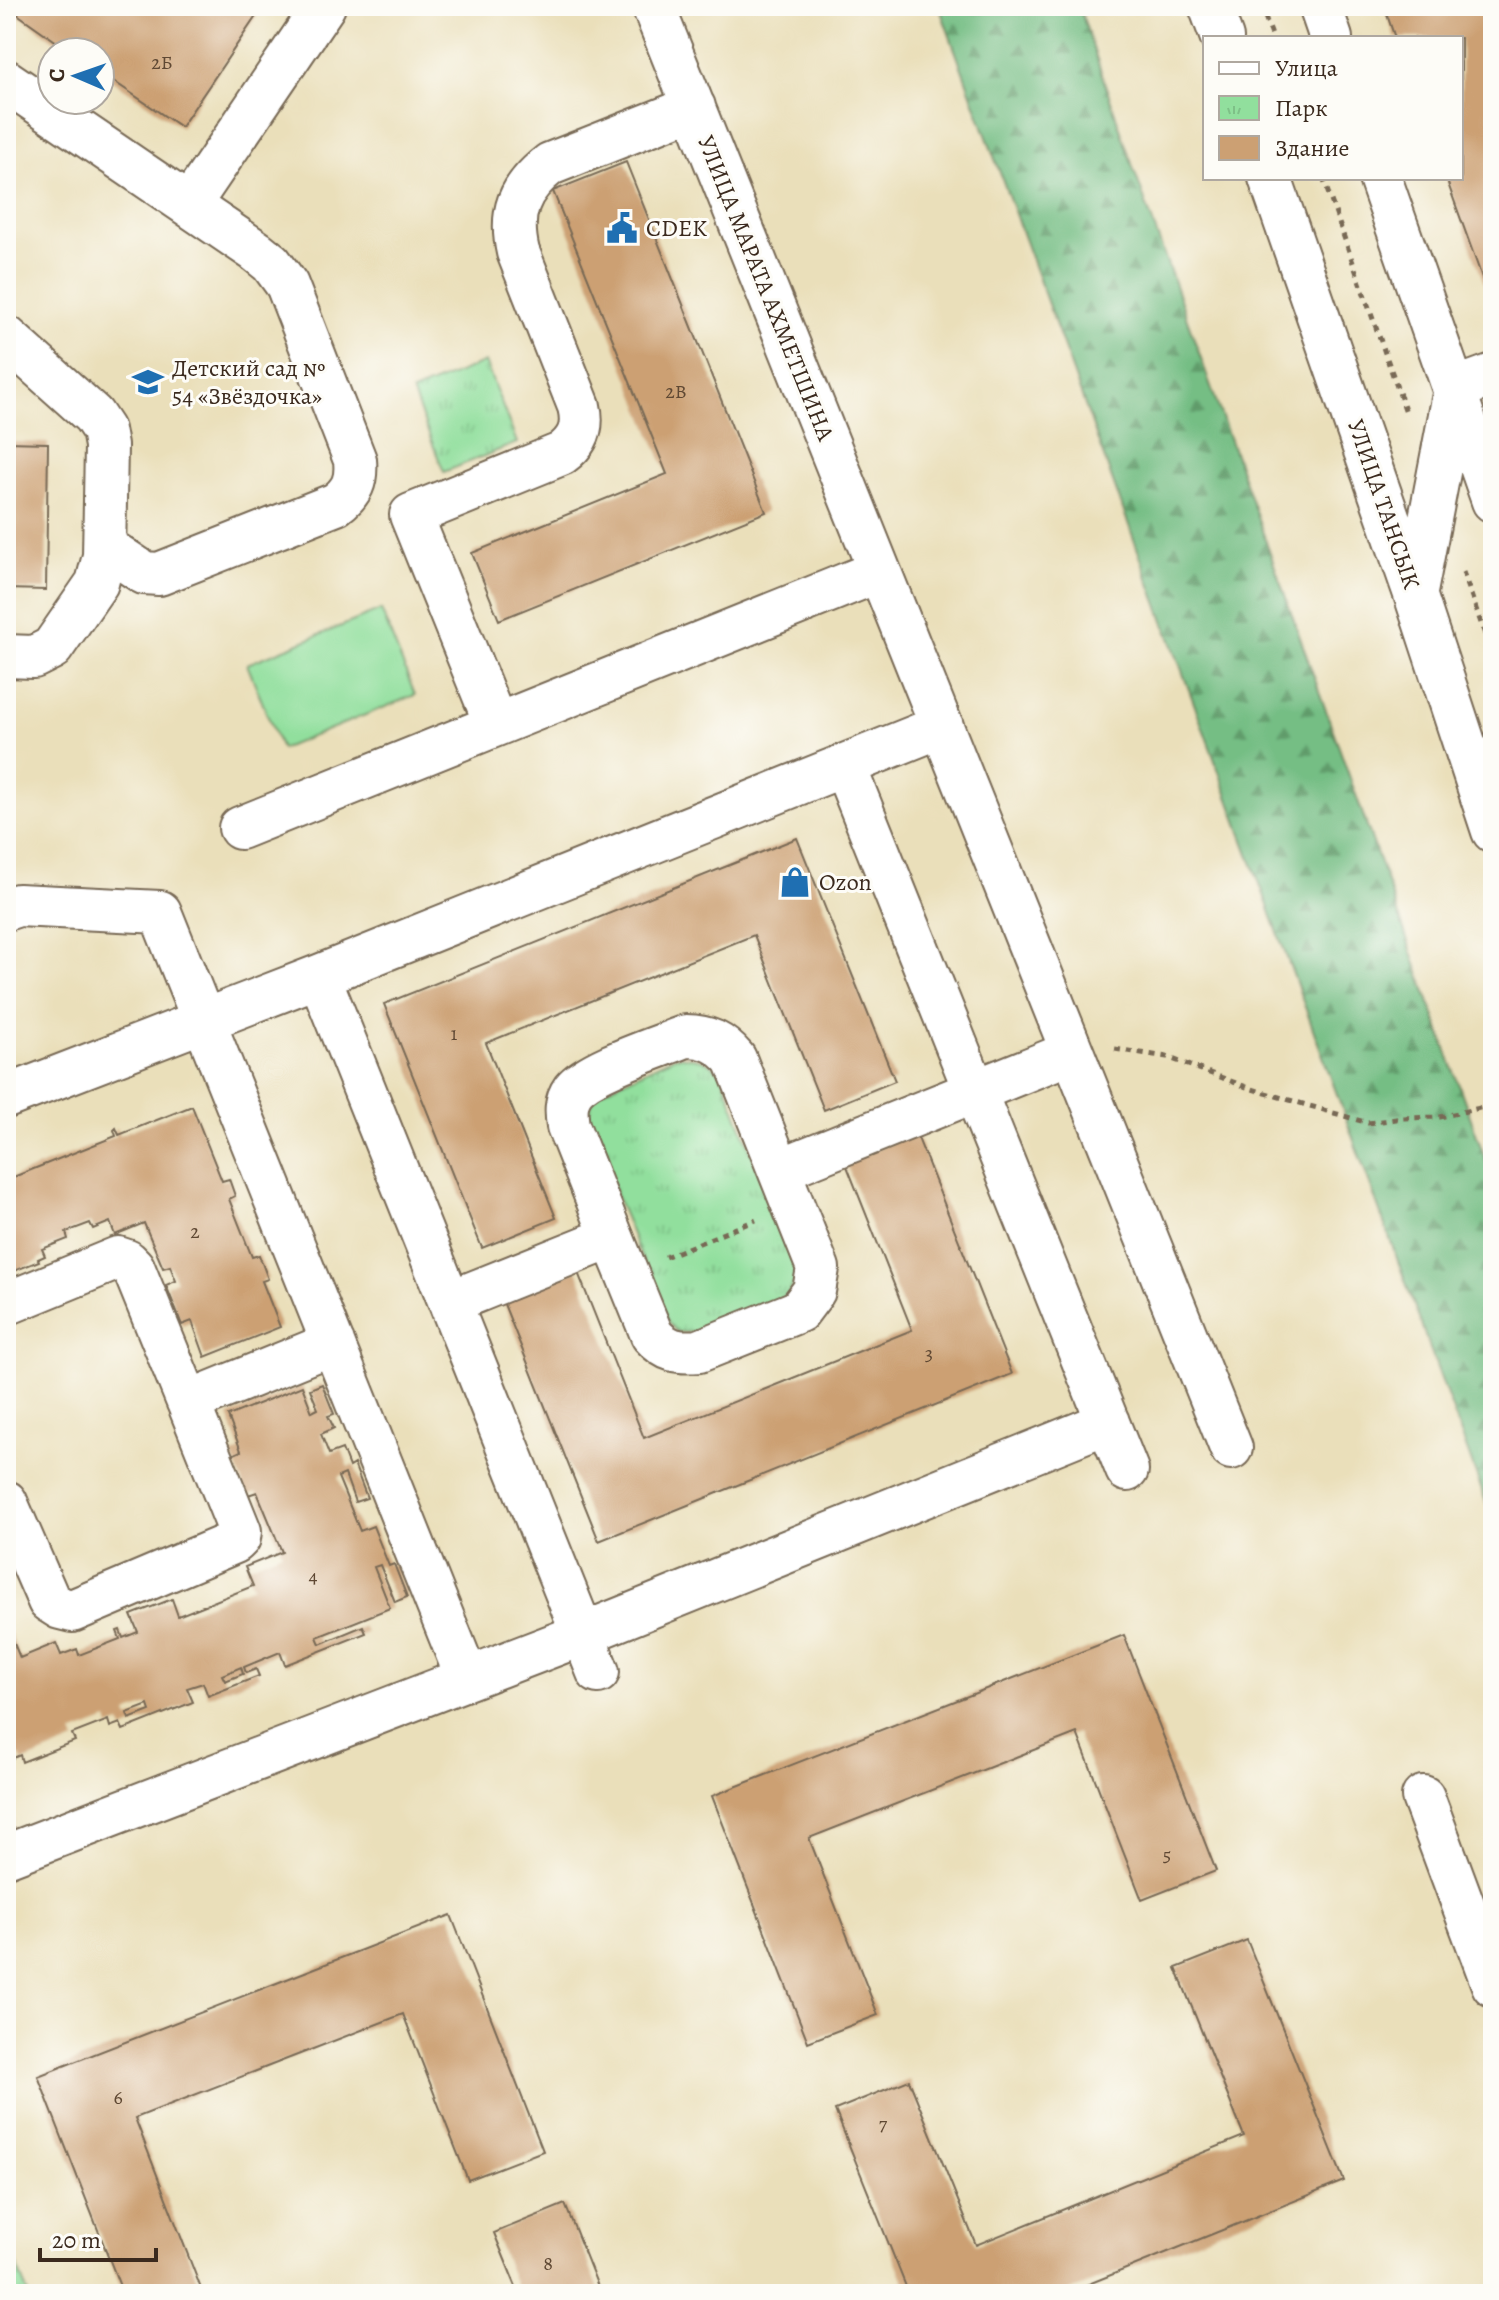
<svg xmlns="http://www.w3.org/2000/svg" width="1499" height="2300" viewBox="0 0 1499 2300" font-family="Alegreya,serif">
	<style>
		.grass { fill: url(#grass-dots); stroke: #66845e; stroke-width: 2 }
		.forest { fill: url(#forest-firs); stroke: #587451; stroke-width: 2 }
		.park { fill: url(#park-tufts); stroke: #66845e; stroke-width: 2 }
		.pitch { fill: #91df9d; stroke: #66845e; stroke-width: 2 }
		.building { fill: #cca073; fill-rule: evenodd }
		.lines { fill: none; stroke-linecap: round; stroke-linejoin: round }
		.minor-casing { stroke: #786955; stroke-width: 46 }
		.path { stroke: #786955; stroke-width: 5; stroke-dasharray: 6 6; stroke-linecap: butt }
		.minor { stroke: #fff; stroke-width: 42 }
		.labels { text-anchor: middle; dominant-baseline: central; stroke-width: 6; stroke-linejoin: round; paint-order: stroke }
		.number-label { font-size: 20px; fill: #5f4833 }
		.poi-label { font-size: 24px; fill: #3b2a1e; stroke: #fdfcf7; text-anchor: start }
		.street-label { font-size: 24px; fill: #3b2a1e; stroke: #fdfcf7 }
	</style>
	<defs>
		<pattern id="grass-dots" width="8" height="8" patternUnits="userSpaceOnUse" patternTransform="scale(2)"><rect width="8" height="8" fill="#91df9d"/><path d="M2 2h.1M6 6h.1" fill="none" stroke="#7ec087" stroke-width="1.8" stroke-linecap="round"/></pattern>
		<pattern id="forest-firs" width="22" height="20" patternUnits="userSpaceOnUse" patternTransform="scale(2)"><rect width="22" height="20" fill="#74be84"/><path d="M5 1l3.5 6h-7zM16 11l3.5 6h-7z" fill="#609b6b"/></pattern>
		<pattern id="park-tufts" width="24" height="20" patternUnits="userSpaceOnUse" patternTransform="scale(2)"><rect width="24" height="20" fill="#91df9d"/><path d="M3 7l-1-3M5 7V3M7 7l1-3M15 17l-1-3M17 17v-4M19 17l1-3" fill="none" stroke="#7ec087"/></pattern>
	</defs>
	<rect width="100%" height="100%" fill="#fdfcf7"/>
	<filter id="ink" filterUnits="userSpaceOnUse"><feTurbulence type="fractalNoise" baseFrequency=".0125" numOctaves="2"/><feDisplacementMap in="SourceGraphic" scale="16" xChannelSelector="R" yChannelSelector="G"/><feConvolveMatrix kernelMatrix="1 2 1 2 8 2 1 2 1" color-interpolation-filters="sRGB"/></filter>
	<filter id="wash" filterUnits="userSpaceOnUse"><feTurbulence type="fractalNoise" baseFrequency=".006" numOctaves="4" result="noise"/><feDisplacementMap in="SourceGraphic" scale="32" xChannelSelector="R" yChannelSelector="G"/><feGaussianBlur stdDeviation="1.8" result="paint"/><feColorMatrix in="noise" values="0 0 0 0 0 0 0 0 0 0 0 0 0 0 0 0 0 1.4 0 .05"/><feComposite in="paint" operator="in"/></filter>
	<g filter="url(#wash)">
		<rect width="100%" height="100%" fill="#eadfba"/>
		<!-- grass -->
		<path class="grass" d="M6 2239 28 2294H6Z"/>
		<!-- forest -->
		<path class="forest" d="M939 6H1079L1133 167 1493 1181V1521Z"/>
		<!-- park -->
		<path class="park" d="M485 362 517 443 444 472 412 392Z
			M676 1056C696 1058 709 1058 722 1075L796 1270 793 1285 786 1296 708 1333 677 1332 668 1323 589 1129C587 1115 589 1105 597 1093Z"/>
		<!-- pitch -->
		<path class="pitch" d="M381 610 415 695 281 749 247 664Z"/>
		<g id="blocks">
			<!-- building -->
			<path class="building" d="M6 6H152L157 9 159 6H263L181 127 100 72V52H71Z
				M1384 6H1485L1493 29V308L1446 178H1461V38H1395Z
				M626 162 766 512 499 620 472 553 667 474 553 191Z
				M6 442 48 443 46 590 6 589Z
				M797 838 895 1081 824 1110 754 935 486 1043 556 1218 482 1248 384 1004Z
				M192 1106 222 1181 229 1179 235 1196 229 1199 252 1257 259 1255 268 1279 262 1281 280 1327 205 1357 192 1321 182 1325 166 1285 176 1281 170 1266 163 1268 144 1223 115 1235 110 1222 93 1229 90 1223 66 1232 68 1239 42 1249 45 1256 38 1259 39 1261 6 1274V1180L116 1136 114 1130 116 1128 119 1135Z
				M916 1133 1012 1374 599 1541 502 1299 577 1270 644 1438 912 1330 845 1161Z
				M322 1384 334 1414 328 1416 334 1428 321 1434 329 1454 342 1449 349 1467 354 1464 367 1498 355 1502 345 1474 338 1477 360 1531 373 1526 389 1566 394 1564 407 1597 395 1602 380 1565 374 1567 390 1608 317 1637 320 1644 363 1626 366 1633 285 1665 280 1652 244 1667 246 1673 256 1669 259 1676 208 1696 203 1683 187 1688 193 1702 123 1730 120 1723 110 1727 108 1720 72 1734 75 1741 22 1762 20 1755 6 1761V1624L20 1658 56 1643 61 1655 77 1649 79 1655 120 1639 117 1631 120 1630 123 1638 138 1632 131 1615 172 1599 178 1616 253 1586 245 1567 282 1552 257 1492 248 1495 232 1455 241 1451 228 1416 302 1386 312 1412 318 1409 310 1389ZM241 1667 243 1674 225 1681 222 1675ZM148 1705 150 1711 129 1719 127 1713Z
				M1124 1635 1216 1871 1142 1900 1077 1733 809 1838 878 2015 808 2042 712 1796Z
				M451 1915 543 2151 468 2180 403 2014 135 2118 203 2294H123L38 2076Z
				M1247 1940 1344 2181 1064 2294H909L835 2110 909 2080 976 2245 1244 2136 1176 1968Z
				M565 2204 601 2294H519L494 2233Z"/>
		</g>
	</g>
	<g filter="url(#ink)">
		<use href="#blocks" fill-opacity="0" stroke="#786955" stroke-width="2"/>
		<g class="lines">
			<defs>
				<path id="minor" d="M653 6 1231 1448
					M1210 6 1222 38
					M1320 6 1331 38
					M6 81 256 251 271 263 287 285 355 460C357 481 352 492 336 504L159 574 144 573 105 547
					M1270 178 1415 594 1493 831
					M1380 178 1493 501
					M189 205 324 6
					M6 337 93 415 103 430 106 446 104 556 97 583 52 648 34 657 6 656
					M1416 592 1455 389 1493 375
					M496 725 411 515 561 454C579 441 584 427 579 406L518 252C509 213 518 189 550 164L694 107
					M844 765 1127 1470
					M240 828 879 571
					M6 909 18 905 160 912 467 1678
					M319 976 598 1672
					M6 1097 319 976 942 726
					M612 1237 652 1335C666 1351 678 1353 699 1351L799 1311 814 1291 818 1268 779 1170
					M450 1302 612 1237 568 1126C566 1113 565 1101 573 1090 589 1069 660 1047 686 1036 708 1036 721 1043 735 1059L779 1170 1072 1052
					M6 1304 118 1258 127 1261 133 1267 188 1402 333 1343
					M6 1502 49 1601 60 1608 72 1611 235 1542 239 1538 240 1531 188 1402
					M1423 1797 1493 1985
					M6 1856 583 1634 1108 1422"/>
			</defs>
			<!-- minor casing -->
			<use href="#minor" class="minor-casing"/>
			<!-- path -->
			<path class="path" d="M1261 6 1273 38
				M1323 178 1407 415
				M1463 572 1493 657
				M1115 1049 1167 1057 1252 1089 1368 1123 1403 1118 1440 1117 1493 1105
				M665 1257 756 1220"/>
			<!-- minor -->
			<use href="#minor" class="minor"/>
		</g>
	</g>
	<!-- icons -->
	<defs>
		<symbol id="civic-bare" viewBox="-9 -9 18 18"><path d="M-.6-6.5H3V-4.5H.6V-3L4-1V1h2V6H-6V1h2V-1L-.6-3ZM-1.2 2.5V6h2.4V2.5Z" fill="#1f6fb2" stroke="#fdfcf7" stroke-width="2.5" paint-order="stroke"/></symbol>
		<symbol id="school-bare" viewBox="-9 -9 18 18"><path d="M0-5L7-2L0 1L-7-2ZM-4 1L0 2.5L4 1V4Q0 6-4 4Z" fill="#1f6fb2" stroke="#fdfcf7" stroke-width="2.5" paint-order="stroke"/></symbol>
		<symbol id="shop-bare" viewBox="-9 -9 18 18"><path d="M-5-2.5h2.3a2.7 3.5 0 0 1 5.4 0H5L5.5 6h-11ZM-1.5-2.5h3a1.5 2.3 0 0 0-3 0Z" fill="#1f6fb2" stroke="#fdfcf7" stroke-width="2.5" paint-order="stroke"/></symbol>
	</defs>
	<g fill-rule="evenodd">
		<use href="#civic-bare" x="600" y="206" width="44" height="44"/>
		<use href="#school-bare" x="126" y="360" width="44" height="44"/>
		<use href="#shop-bare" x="773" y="860" width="44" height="44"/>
	</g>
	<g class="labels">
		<!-- number labels -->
		<g class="number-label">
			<text x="162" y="62">2Б</text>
			<text x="676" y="391">2В</text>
			<text x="454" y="1033">1</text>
			<text x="195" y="1231">2</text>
			<text x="929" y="1353">3</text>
			<text x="313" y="1576">4</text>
			<text x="1167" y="1854">5</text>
			<text x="118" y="2097">6</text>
			<text x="883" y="2123">7</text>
			<text x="548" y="2263">8</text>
		</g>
		<!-- poi labels -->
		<g class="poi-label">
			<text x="646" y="228">CDEK</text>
			<text x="172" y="368">Детский сад №<tspan x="172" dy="28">54 «Звёздочка»</tspan></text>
			<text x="819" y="882">Ozon</text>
		</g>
		<!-- street labels -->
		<g class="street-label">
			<text transform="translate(766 288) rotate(68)">УЛИЦА МАРАТА АХМЕТШИНА</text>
			<text transform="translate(1384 504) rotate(71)">УЛИЦА ТАНСЫК</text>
		</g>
	</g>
	<!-- margin -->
	<rect width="1499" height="2300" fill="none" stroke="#fdfcf7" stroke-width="32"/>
	<!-- legend -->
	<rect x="1203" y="36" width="260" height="144" fill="#fdfcf7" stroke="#afa8a0" stroke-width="2"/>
	<rect x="1219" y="62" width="40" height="12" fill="#ffffff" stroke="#afa8a0" stroke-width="2"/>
	<text x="1275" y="76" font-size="24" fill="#3b2a1e">Улица</text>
	<rect x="1219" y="96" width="40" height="24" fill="url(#park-tufts)" stroke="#afa8a0" stroke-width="2"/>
	<text x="1275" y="116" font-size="24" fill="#3b2a1e">Парк</text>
	<rect x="1219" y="136" width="40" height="24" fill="#cca073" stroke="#afa8a0" stroke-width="2"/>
	<text x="1275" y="156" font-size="24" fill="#3b2a1e">Здание</text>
	<!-- north arrow -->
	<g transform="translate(76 76) rotate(272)"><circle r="38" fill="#fdfcf7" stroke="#afa8a0" stroke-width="2"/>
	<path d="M0-6L14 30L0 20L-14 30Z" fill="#1f6fb2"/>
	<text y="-12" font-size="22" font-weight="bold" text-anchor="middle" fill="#3b2a1e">С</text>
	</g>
	<!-- scale -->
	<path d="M40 2248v12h116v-12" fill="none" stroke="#3b2a1e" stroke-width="4"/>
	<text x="52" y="2248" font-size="24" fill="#3b2a1e" stroke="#fdfcf7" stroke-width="6" paint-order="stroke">20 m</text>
</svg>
